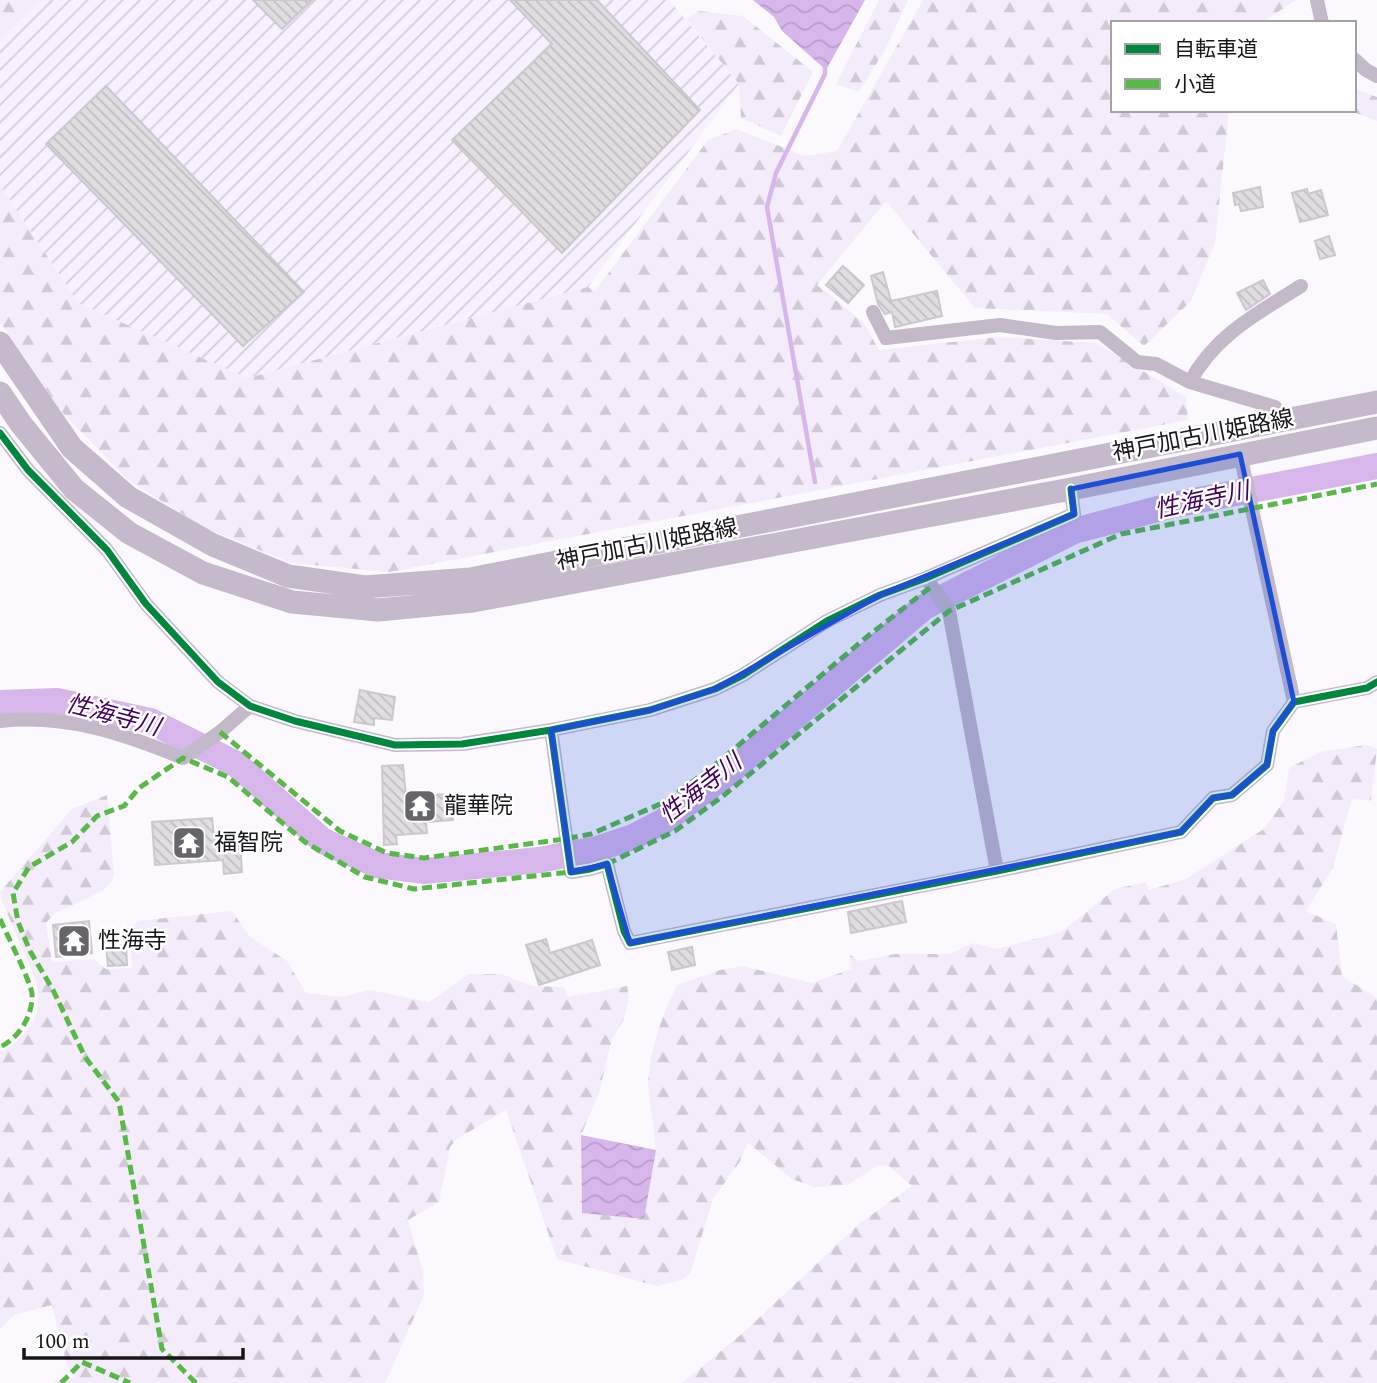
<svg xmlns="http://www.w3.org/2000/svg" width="1377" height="1383" viewBox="0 0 1377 1383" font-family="Spectral,'Noto Sans JP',serif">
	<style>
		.industrial { fill: url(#industrial-furrows) }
		.forest { fill: url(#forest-firs) }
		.water { fill: url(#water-waves) }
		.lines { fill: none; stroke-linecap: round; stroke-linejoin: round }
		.stream { stroke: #d7b6ec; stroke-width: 4.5 }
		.river { stroke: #d7b6ec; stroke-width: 26 }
		.building { fill: url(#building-back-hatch); stroke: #cbc9cd; stroke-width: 2 }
		.minor { stroke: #c3b9c9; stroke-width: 14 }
		.primary { stroke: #c4bacb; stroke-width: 23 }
		.quiet { stroke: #58b947; stroke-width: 5; stroke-dasharray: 10 5; stroke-linecap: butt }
		.cycleway-casing { stroke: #fff; stroke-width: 11 }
		.cycleway { stroke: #00873e; stroke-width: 7 }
		.marked { fill: #1d4ed8; fill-opacity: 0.2; stroke: #1d4ed8; stroke-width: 5; stroke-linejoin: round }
		.labels { text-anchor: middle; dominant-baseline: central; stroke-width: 5; stroke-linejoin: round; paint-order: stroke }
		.street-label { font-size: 23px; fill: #19161b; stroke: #fff }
		.poi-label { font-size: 23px; fill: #19161b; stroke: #fff; text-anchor: start }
		.water-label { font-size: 24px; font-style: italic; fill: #44025f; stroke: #fff }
	</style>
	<defs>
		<pattern id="industrial-furrows" width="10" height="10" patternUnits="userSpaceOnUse" patternTransform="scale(1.75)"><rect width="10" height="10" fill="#f8f0fe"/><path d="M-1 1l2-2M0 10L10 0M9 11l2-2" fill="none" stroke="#d4cdd9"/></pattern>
		<pattern id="forest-firs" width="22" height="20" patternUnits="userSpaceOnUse" patternTransform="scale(1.75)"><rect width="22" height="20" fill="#f4ecfa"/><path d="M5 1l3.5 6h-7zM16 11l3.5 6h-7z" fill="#d1cad6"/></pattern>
		<pattern id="water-waves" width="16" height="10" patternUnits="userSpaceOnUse" patternTransform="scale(1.75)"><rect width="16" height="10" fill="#d7b6ec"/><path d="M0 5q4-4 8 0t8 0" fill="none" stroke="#b89cca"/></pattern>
		<pattern id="building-back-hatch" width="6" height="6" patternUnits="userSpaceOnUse" patternTransform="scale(1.75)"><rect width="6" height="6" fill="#e0dee2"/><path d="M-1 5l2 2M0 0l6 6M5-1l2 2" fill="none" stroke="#c0bec1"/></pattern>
	</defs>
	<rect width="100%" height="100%" fill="#fbf9fd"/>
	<!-- industrial -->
	<path class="industrial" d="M42 0H669L739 84 588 287 247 378 78 303 0 185V39Z"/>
	<!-- forest -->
	<path class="forest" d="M0 0H42L0 39Z
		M879 0H908L886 48 859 92 836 84Z
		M923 0H1296L1261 23H1113V110H1229L1215 243 1191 301 1144 346 1107 314 975 308 886 201 817 285 863 322 879 350 998 337 1096 343 1186 397 1188 420 389 572 291 563 203 527 128 480 60 410 0 322V185L78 303 247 378 588 287 595 291 708 140 737 129 804 156 837 151Z
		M699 11 743 16 813 72 781 136 741 118 739 84 686 19Z
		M1354 89 1377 97V121L1348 110H1354Z
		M1366 745 1377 749 1371 801 1352 799 1333 867 1306 911 1336 924 1342 976 1377 998V1383H682L744 1332 860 1223 912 1186 889 1166 878 1165 848 1185 814 1187 792 1179 748 1143 739 1163 713 1199 690 1274 681 1280 657 1286 557 1259 506 1110 457 1139 450 1147 439 1202 408 1220 423 1272 424 1295 385 1383H54L55 1380 75 1377 68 1368 52 1305 14 1315 0 1329V1053C64 1013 34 977 11 922 7 912 1 902 0 892L72 809 107 795 114 875 112 880 104 890 54 914 46 923 52 962 94 959 106 969 132 968 130 935 137 921 232 911 250 937 287 961 306 993 341 997 370 990 429 1002 469 974H502L532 986 564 987 568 997 627 986 629 997 624 1019 612 1039 599 1093 581 1135 582 1212 643 1219 656 1150 648 1083C651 1046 661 1018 677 985L720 970 742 966 812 983 851 969 850 955 860 961 895 954H950L973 943 997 949 1061 932 1115 889 1146 882 1149 890 1186 879 1264 829 1284 801 1289 768 1320 752Z"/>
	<!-- water -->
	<path class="water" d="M753 0H865L826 70 782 31 774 17Z
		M581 1135 656 1150 644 1219 582 1213Z"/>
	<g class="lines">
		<!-- stream -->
		<path class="stream" d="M815 482 767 207 776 173 825 74V67"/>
		<!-- river -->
		<path class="river" d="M0 703 57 701 150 721 236 764 323 841 377 865 425 871 539 860 597 849 633 837 664 821 733 769 924 607 1074 531 1173 505 1377 466"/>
	</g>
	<!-- building -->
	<path class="building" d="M253 0H312L282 29Z
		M510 0H597L700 110 562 253 452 140 552 44Z
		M106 86 304 292 243 346 46 144Z
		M1260 187 1263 207 1241 211 1239 204 1235 205 1233 193Z
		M1307 189 1308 194 1321 190 1328 215 1300 222 1292 193Z
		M1329 236 1335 255 1320 259 1315 241Z
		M843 266 864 285 848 303 826 285Z
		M883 272 891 301 937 291 942 316 895 327 892 312 885 314 878 304 871 276Z
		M1263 280 1270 294 1246 310 1237 293Z
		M360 690 395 697 392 720 374 718V725L354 722Z
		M403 765 406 796 451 794 453 820 426 822 427 833 396 835 397 844 384 845 382 766Z
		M212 818 215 845 240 843 242 872 224 874 223 860 155 865 152 822Z
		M902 901 906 922 851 933 848 912Z
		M89 921 92 953 56 957 53 925Z
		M546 939 550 953 592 940 600 965 539 985 526 945Z
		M126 945 127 965 108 966 106 947Z
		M692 947 695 965 672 970 668 952Z"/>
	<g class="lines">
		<!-- minor -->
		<path class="minor" d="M1317 0 1322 23
			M1354 59 1366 70 1377 76
			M873 312 886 338 1000 325 1056 333 1100 332 1137 362 1156 364 1190 382
			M1278 422 1275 407 1190 382C1215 335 1258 313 1301 286
			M0 433 28 470 107 550 146 604 218 682 250 706 295 721 395 745 462 744 551 730 650 710 715 689 743 675 827 621 880 595 926 578 1074 514 1071 489
			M1240 454 1294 702
			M926 578 949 611 997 871
			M0 721C66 714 122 733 183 758L220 732 250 706
			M551 730 571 872 590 869 607 864 624 931 630 943 997 871 1181 832 1213 798 1232 795 1267 765 1273 731 1294 702 1367 688 1377 682"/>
		<!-- primary -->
		<path class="primary" d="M0 343 72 448 128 497 213 545 288 576 365 587 470 579 1377 402
			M0 393 21 424 74 489 129 533 203 573 292 602 378 610 473 601 1071 489 1377 428"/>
		<!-- quiet -->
		<path class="quiet" d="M220 732 340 831 387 853 424 858 565 839 591 834 665 802 715 765 868 636 932 586
			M607 864 675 831 723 796 949 611 1121 534 1377 484
			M0 919C6 933 31 982 32 994 33 1016 19 1038 0 1047
			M61 1383 82 1362 130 1383
			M196 1383 162 1349 119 1102 85 1057 53 990 30 951 18 922 13 893 29 867 72 842 97 816 124 806 139 788 183 758 228 777 305 842 365 877 414 889 571 872"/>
		<defs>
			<path id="cycleway" d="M0 433 28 470 107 550 146 604 218 682 250 706 295 721 395 745 462 744 551 730 650 710 715 689 743 675 827 621 880 595 926 578 1074 514 1071 489
				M551 730 571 872 590 869 607 864 624 931 630 943 997 871 1181 832 1213 798 1232 795 1267 765 1273 731 1294 702 1367 688 1377 682"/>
		</defs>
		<!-- cycleway casing -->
		<use href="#cycleway" class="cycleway-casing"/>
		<!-- cycleway -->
		<use href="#cycleway" class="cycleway"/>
	</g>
	<!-- marked area -->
	<path class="marked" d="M1240 454 1294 702 1273 731 1267 765 1232 795 1213 798 1181 832 630 943 607 864 571 872 551 730 650 710 715 689 880 595 1074 514 1071 489Z"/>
	<!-- icons -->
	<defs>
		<symbol id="temple-square" viewBox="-11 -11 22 22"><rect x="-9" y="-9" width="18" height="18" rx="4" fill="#68656a" stroke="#fff"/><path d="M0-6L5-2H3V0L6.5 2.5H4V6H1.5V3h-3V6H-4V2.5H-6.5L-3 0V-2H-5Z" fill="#fff"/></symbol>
	</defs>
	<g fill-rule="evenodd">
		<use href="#temple-square" x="401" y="787" width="38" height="38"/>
		<use href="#temple-square" x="170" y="824" width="38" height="38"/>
		<use href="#temple-square" x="55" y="922" width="38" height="38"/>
	</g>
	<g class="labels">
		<!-- street labels -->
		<g class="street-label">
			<text transform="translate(1203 436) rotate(-11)">神戸加古川姫路線</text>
			<text transform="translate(647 545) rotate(-11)">神戸加古川姫路線</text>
		</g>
		<!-- poi labels -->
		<g class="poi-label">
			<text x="444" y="806">龍華院</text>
			<text x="214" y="843">福智院</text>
			<text x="98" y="941">性海寺</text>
		</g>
		<!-- water labels -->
		<g class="water-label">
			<text transform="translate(1202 501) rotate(-12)">性海寺川</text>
			<text transform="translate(113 716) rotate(15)">性海寺川</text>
			<text transform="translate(701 789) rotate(-38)">性海寺川</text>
		</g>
	</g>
	<!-- legend -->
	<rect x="1111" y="21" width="245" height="91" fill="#ffffff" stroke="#a3a2a4" stroke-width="2"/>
	<rect x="1125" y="44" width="35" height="10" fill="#00873e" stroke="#a3a2a4" stroke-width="2"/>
	<text x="1174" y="56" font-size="21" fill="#19161b">自転車道</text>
	<rect x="1125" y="79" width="35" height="10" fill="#58b947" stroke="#a3a2a4" stroke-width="2"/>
	<text x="1174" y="91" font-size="21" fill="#19161b">小道</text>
	<!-- scale -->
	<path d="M24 1348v10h219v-10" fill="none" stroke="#19161b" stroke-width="3.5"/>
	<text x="35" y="1348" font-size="21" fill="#19161b" stroke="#ffffff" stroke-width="5" paint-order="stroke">100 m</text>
</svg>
